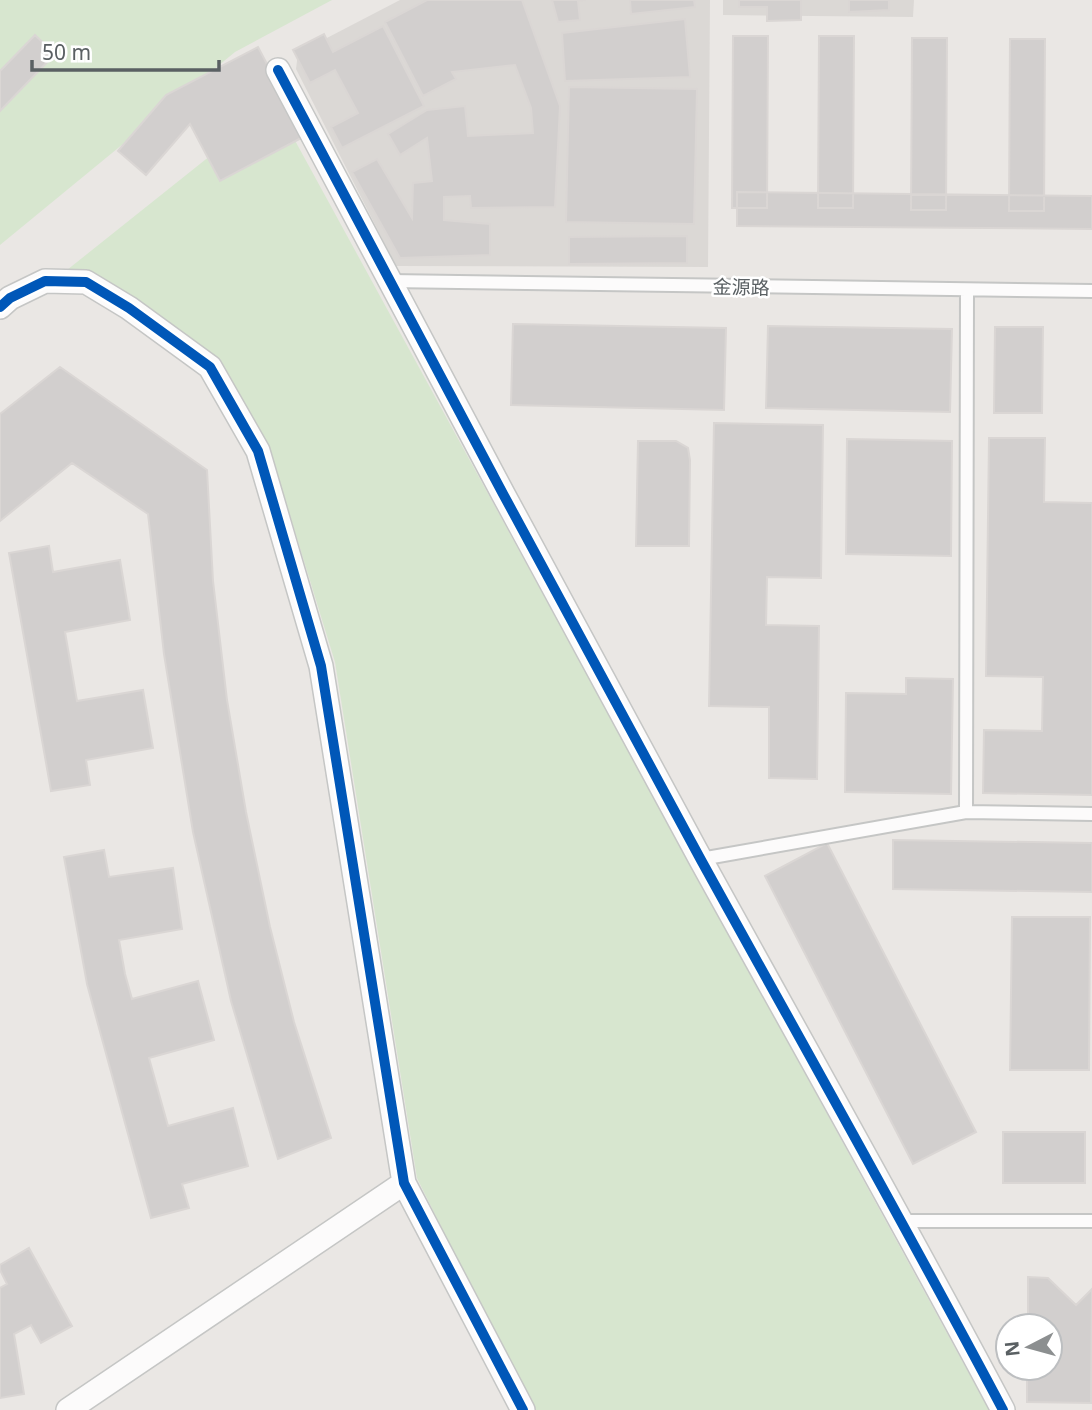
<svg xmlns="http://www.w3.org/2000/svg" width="1092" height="1410" viewBox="0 0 1092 1410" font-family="'Noto Sans','Noto Sans SC',sans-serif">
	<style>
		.industrial { fill: #dbd8d5 }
		.green { fill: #d7e6cf }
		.building { fill: #d2cfce; stroke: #dad6d4; stroke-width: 2 }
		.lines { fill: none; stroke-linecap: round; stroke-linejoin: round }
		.lane-casing { stroke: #c5c6c5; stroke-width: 16 }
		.street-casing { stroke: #c5c6c5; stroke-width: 26 }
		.lane { stroke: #fcfbfb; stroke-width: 12 }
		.street { stroke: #fcfbfb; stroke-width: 23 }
		.cycleway-casing { stroke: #fff; stroke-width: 15 }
		.cycleway { stroke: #0057b8; stroke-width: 10 }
		.labels { text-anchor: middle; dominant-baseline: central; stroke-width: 5; stroke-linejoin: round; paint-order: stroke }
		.street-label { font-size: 19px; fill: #5a6063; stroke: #fff }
	</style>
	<rect width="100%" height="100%" fill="#eae7e4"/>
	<!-- industrial -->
	<path class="industrial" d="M400 0H710L708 267 396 266 296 69 298 53Z
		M723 0H914L913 17 723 15Z"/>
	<!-- green -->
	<path class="green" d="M0 0H332L235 52 0 245Z
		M275 104 989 1410H532L417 1178 335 662 269 447 220 359 92 272 57 278Z"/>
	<!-- building -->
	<path class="building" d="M427 0H522L560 106 555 207 471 208 470 196 444 197V220L490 224V255L400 258 352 172 377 159 412 218 413 183 432 181 427 138 400 155 388 134 427 110 465 106 468 136 533 133 531 108 515 65 452 72 456 79 423 96 385 22Z
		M552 0H586L578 1 580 20 558 22Z
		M630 0H694L695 7 631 14Z
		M739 0H801V20L767 21V7H739Z
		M849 0H889V10L849 12Z
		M685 19 690 77 565 81 562 33Z
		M383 26 424 106 342 148 331 127 358 113 335 70 310 83 293 50 324 34 333 52Z
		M35 35 55 54 0 111V71Z
		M733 36H768L767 208H732Z
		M819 36H854L853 208H818Z
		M912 38H947L946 210H911Z
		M1010 39H1045L1044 211H1009Z
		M258 47 305 136 220 181 190 124 146 175 118 151 166 95Z
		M569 87 697 89 694 224 566 222Z
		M737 192 1092 196V229L737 226Z
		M687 236V263L569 264V237Z
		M513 324 726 328 724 410 511 405Z
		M768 326 952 329 950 412 766 408Z
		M995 327H1043L1042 413H994Z
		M60 367 207 470 213 581 227 700 246 812 270 927 294 1022 331 1138 278 1159 231 1001 193 832 164 654 148 514 72 463 0 521V414Z
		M714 423 823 425 821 578 767 577 766 625 819 626 817 779 769 778V707L709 706Z
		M989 438H1045L1044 502 1092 503V795L983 793 984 730 1042 731 1043 677 986 676Z
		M847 439 952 441 951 556 846 554Z
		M638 441H676L688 448 690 460 689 546H636Z
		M49 546 53 572 120 560 130 620 65 632 77 701 143 690 153 748 86 760 90 785 51 791 9 553Z
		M906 678 953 679 951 794 845 792 846 693 906 694Z
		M893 840 1092 843V892L893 889Z
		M827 843 976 1132 913 1164 765 876Z
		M104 850 109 877 173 868 182 929 119 940 125 974 132 999 198 981 214 1040 149 1058 168 1126 233 1108 248 1166 182 1184 189 1208 151 1218 87 984 64 857Z
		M1012 917H1090L1089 1070H1010Z
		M1003 1132H1085V1183H1003Z
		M29 1248 72 1326 41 1343 31 1325 14 1334 24 1394 0 1398V1288L7 1284 0 1270V1265Z
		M1028 1277 1048 1278 1076 1305 1092 1289 1091 1403 1027 1402V1368H1050V1326H1028Z"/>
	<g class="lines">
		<defs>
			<path id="lane" d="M390 281 1092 291
				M966 812 1092 814
				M701 859 966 812 967 290
				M902 1221H1092"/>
			<path id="street" d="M278 70C417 334 558 598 701 860 802 1043 905 1225 1003 1410
				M0 307 10 298 45 281 86 282 129 308 210 367 258 451 321 666 404 1183 523 1410
				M68 1410 404 1183"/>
		</defs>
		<!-- lane casing -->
		<use href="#lane" class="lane-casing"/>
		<!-- street casing -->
		<use href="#street" class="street-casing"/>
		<!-- lane -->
		<use href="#lane" class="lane"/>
		<!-- street -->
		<use href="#street" class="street"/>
		<defs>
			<path id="cycleway" d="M278 70C417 334 558 598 701 860 802 1043 905 1225 1003 1410
				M0 307 10 298 45 281 86 282 129 308 210 367 258 451 321 666 404 1183 523 1410"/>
		</defs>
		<!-- cycleway casing -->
		<use href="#cycleway" class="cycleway-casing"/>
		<!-- cycleway -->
		<use href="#cycleway" class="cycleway"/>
	</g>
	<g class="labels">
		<!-- street labels -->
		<g class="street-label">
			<text transform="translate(741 287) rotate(1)">金源路</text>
		</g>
	</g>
	<!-- north arrow -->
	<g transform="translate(1029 1347) rotate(264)"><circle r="33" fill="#ffffff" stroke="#bdbfc1" stroke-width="2"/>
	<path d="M0-5L12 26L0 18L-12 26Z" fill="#8c8f90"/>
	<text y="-10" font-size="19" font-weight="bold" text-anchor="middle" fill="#5a6063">N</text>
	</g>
	<!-- scale -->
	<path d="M32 60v10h187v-10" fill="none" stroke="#5a6063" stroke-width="3.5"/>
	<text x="42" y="60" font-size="21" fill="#5a6063" stroke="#ffffff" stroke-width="5" paint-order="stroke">50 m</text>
</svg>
